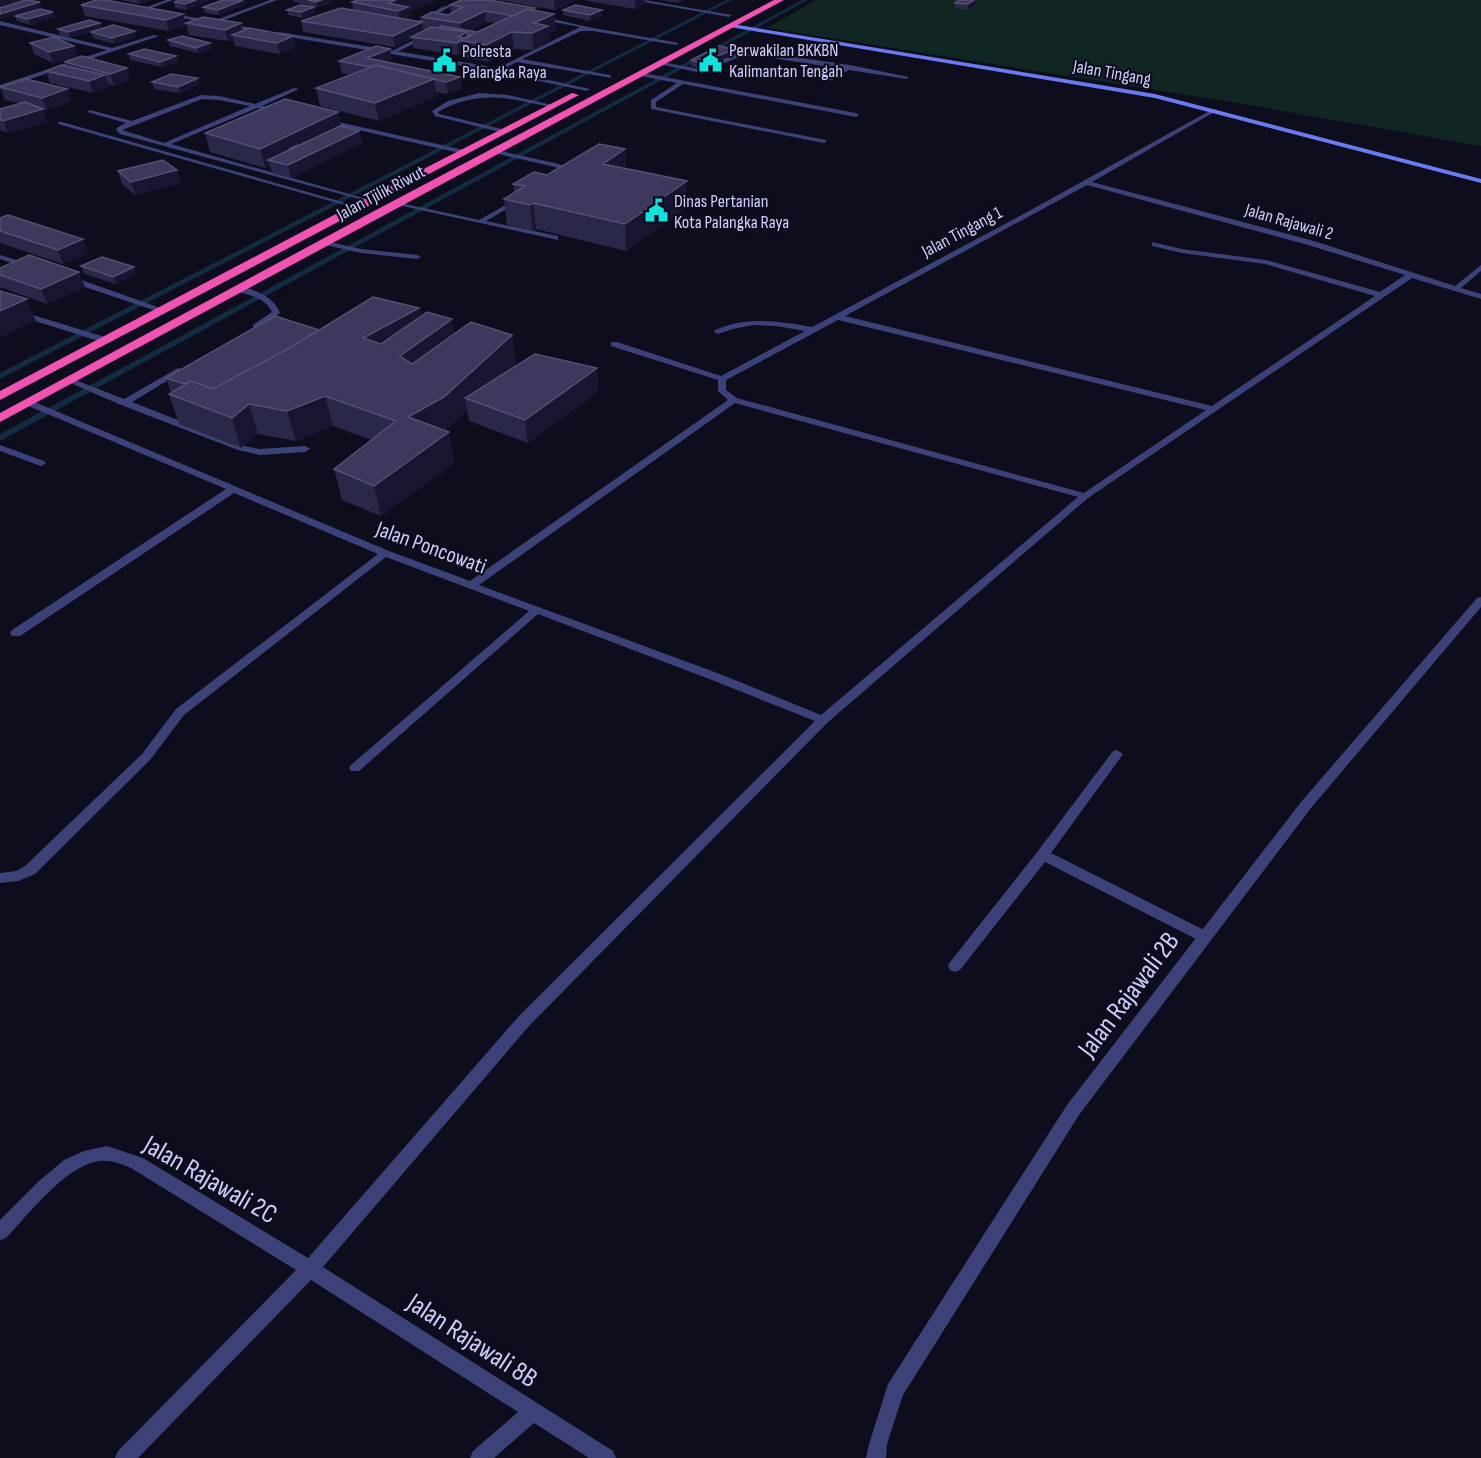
<svg xmlns="http://www.w3.org/2000/svg" width="1481" height="1458" viewBox="0 0 1481 1458" font-family="'Sofia Sans Condensed',sans-serif">
	<style>
		.green { fill: #112623 }
		.lines { fill: none; stroke-linecap: round; stroke-linejoin: round }
		.stream { fill: #122b41; fill-rule: evenodd }
		.lane { fill: #3c4178; fill-rule: evenodd }
		.street { fill: #3c4178; fill-rule: evenodd }
		.secondary { fill: #6c7af2; fill-rule: evenodd }
		.highway { fill: #f053b2; fill-rule: evenodd }
		.wall { fill: #2a2849; fill-rule: evenodd }
		.shaded-wall { fill: #181530 }
		.building { fill: #3c395c; stroke: #525175; stroke-width: 1.5 }
		.labels { text-anchor: middle; dominant-baseline: central; stroke-width: 4.5; stroke-linejoin: round; paint-order: stroke }
		.far-poi-label { font-size: 18px; fill: #cdcefb; stroke: #0e0d1d; text-anchor: start }
		.far-street-label { font-size: 18px; fill: #cdcefb; stroke: #0e0d1d }
		.street-label { font-size: 22px; fill: #cdcefb; stroke: #0e0d1d }
		.near-street-label { font-size: 27px; fill: #cdcefb; stroke: #0e0d1d }
	</style>
	<rect width="100%" height="100%" fill="#0e0d1d"/>
	<!-- green -->
	<path class="green" d="M816 0H1481V146L1243 104 767 28Z"/>
	<g class="lines">
		<!-- stream -->
		<path class="stream" d="M726 0H732L0 379V373Z
			M802 0H808L0 441V434Z"/>
		<!-- lane -->
		<path class="lane" d="M462 2 471 4 451 6 424 22 419 21 442 7Z
			M539 16 588 27 679 43 676 45 593 31H581L522 59 610 75 612 78 517 62 500 71H496V69L580 27 537 19Z
			M424 35 429 36 393 54 388 53Z
			M759 52 850 65 909 77 906 79 849 70 830 81 828 78 843 69 759 56 739 57 701 73 659 64 662 62 700 69 736 54Z
			M643 73 856 113 859 115 856 117 683 84 656 102V107L826 140V142L824 143 651 109V100L677 83 641 76Z
			M294 88 299 89 262 106 281 110V112L257 108 171 144 370 200V202L120 134 116 130 118 127 126 123 87 112 90 110 132 121 201 95 219 96 255 104ZM202 99 219 100 250 106 164 143 122 130Z
			M479 93 508 95 557 106 554 108C511 98 479 89 438 112L439 114 506 130 504 133 435 116 432 111 448 101Z
			M325 119 464 150 467 152 464 154 323 122Z
			M496 150 559 164 564 167 565 172 556 180H552V178L559 171V169L555 167 494 153 493 152Z
			M518 198 521 200 520 201 486 221 558 236V240L393 204 396 202 479 220Z
			M236 287C252 287 275 297 280 313L259 329H253V325L272 312C266 298 249 295 236 291Z
			M0 305 108 338 109 340 102 342 0 310Z
			M178 368 185 370 132 402 244 446 260 449 305 446 310 449 305 452 260 455 238 450 121 405 66 381 73 379 124 399Z
			M0 445 44 461 46 463 41 466 38 465 0 451Z
			M1117 750 1123 754 1121 757 1051 853 1210 933 1212 937 1210 941 1205 943 1200 941 1045 862 960 970 955 972 950 970 948 966 950 962 1038 851 1113 751Z"/>
		<!-- street -->
		<path class="street" d="M166 0H173L149 9 151 12 139 10Z
			M270 0H277L219 22 263 30 261 33 166 15 169 13 213 21Z
			M633 0H644L732 15 729 17Z
			M0 21 112 48 154 35 159 36 0 89V85L107 50 0 25Z
			M279 32 481 65 590 89 587 91 481 69 277 35Z
			M1213 109 1218 110 1092 182 1314 241 1455 286 1481 265V271L1461 288 1481 294V299L1412 278 1088 498 827 723 529 1026 323 1267 613 1451 616 1458H589L534 1423 494 1458H470L473 1451 518 1412 311 1280 138 1458H115L118 1451 296 1270 131 1168C121 1164 111 1160 99 1161 65 1166 29 1214 6 1238L0 1240V1220L39 1181 64 1160 84 1151 107 1146 143 1158 308 1258 519 1016 815 721 712 680 538 614 359 771H351L349 768 351 765 529 611 386 557 184 715 150 760 35 874 18 881 0 883V873L16 871 25 866 142 754 176 709 378 554 234 493 20 636H12L10 633 12 630 226 489 26 405V401H32L389 551 470 581 728 400 718 391V380L611 346V342H617L721 376 805 331 776 326 753 325 733 329 718 334 714 332 715 330C748 316 778 321 812 327L1029 211ZM1087 185 1308 245 1405 275 1380 292 1266 260 1182 249 1152 242V246L1182 253 1265 264 1375 296 1212 406 845 316ZM838 320 1206 410 1084 493 737 398 726 390V380ZM735 403 1078 497 821 715 720 674 479 585Z
			M58 122H62L360 207 355 208 58 124Z
			M321 240 361 249 417 255 421 257 417 259 361 253 321 244Z
			M0 255 33 265 34 267 30 269 0 259Z
			M67 277H73L166 310 159 312 67 281Z
			M1481 597V607L1311 808 1079 1115 903 1395 887 1444 886 1458H866L869 1444 888 1384 1067 1105 1301 802 1477 598Z"/>
		<!-- secondary -->
		<path class="secondary" d="M732 24 1155 94 1481 179V183L1155 98 730 27Z"/>
		<!-- highway -->
		<path class="highway" d="M774 0H784L0 422V413L376 210Z
			M572 93 579 95 0 400V391L353 205Z"/>
	</g>
	<!-- wall -->
	<path class="wall" d="M123 0H151L140 4 124 1Z
		M180 0H212L186 10 175 8 174 2Z
		M293 0H330L331 3 317 7 294 2Z
		M498 0H577L555 10Z
		M583 0H645V3L635 9Z
		M661 0H685V1L679 3Z
		M352 2 409 12 410 20 422 22 423 31 427 29H423L422 17 448 15 451 13 450 5 536 11 554 14 556 30 548 34 549 42 534 50 514 49 488 62 462 57V53L458 55 413 48 412 39 395 47 303 32 301 21 353 10ZM486 22 496 23 477 32 469 31Z
		M955 3H976L968 10 955 8Z
		M247 4 219 15 205 13 203 7Z
		M81 5 183 14 186 25 169 31 85 16Z
		M287 10 315 13 302 18 288 15Z
		M563 10 602 16 590 21 563 15Z
		M15 16 55 17 30 25 17 21Z
		M100 23 102 28 70 38 60 35 58 29Z
		M186 23H241L242 31 296 47 280 54 235 46 233 39 228 41 189 35Z
		M91 32 136 37 114 44 93 38Z
		M168 40 210 43 212 49 198 53 170 46Z
		M30 43 78 57 53 63 34 54Z
		M390 49 392 60 387 62 460 77 462 89 448 94 436 92 437 96 379 121 320 106 316 88 350 75 342 73 339 61Z
		M129 54 176 56 177 62 162 67 130 60Z
		M734 54 702 69 691 66V60Z
		M82 56 130 80 114 86 108 84 109 87 93 93 50 83 46 71 67 67 65 62Z
		M152 82 199 84 180 93 154 89Z
		M0 87 67 89 71 101 47 110 40 108 43 109 47 122 8 133 0 130V109L20 103 5 100Z
		M338 112 341 127 359 131 362 143 291 178 272 173 270 166 265 168 210 152 205 133Z
		M626 169 687 207 626 251 536 229 533 231 507 225 504 199 514 193 513 184 547 175Z
		M118 171 181 183 135 195 122 184Z
		M0 218 88 253 63 264 0 243Z
		M81 266 136 274 116 284 84 274Z
		M0 268 85 287 47 304 0 287Z
		M419 308 420 317 454 334 512 335 516 364 510 370 599 391 528 443 469 421 467 410 449 427 444 430 455 463 381 516 342 500 334 469 372 440 333 426 296 441 258 434 241 448 179 424 169 394 171 393 166 378 319 330Z"/>
	<!-- shaded-wall -->
	<path class="shaded-wall" d="M0 0H21L23 4 0 10Z
		M138 0H151L140 4Z
		M196 0H212L186 10 185 4Z
		M243 0H246L247 4 219 15 218 10Z
		M322 0H330L331 3 317 7 316 2Z
		M396 0H438L409 12 411 23 401 27 398 11 388 3Z
		M554 0H577L555 10Z
		M635 0H645V3L635 9Z
		M679 0H685V1L679 3Z
		M974 0H976V3L968 10V4Z
		M40 2 42 7 0 20V14Z
		M314 7 315 13 302 18 301 12Z
		M602 10V16L590 21V15Z
		M485 11 486 22 467 32 468 41 460 40 462 53 458 55 457 43 458 37 462 34 460 23Z
		M53 12 55 17 30 25 28 19Z
		M183 14 186 25 169 31 166 20Z
		M554 14 556 30 548 34 549 42 534 50 532 33 534 23Z
		M422 22 423 33 411 37 412 39 395 47 393 36Z
		M100 23 102 28 70 38 68 32Z
		M241 23 243 35H232L233 39 228 41 225 30Z
		M135 31 136 37 114 44 112 38Z
		M512 32 514 49 488 62 486 45Z
		M293 36 296 47 280 54 277 43Z
		M210 43 212 49 198 53 196 48Z
		M74 46 78 57 53 63 49 52Z
		M390 49 392 60 374 68 367 58Z
		M734 49V54L702 69V63Z
		M176 56 177 62 162 67 160 62Z
		M127 68 130 80 114 86 110 74Z
		M105 75 109 87 93 93 89 81Z
		M460 77 462 89 448 94 446 82Z
		M198 78 199 84 180 93 178 87Z
		M434 79 437 96 379 121 375 103Z
		M67 89 71 101 47 110 42 98Z
		M43 109 47 122 8 133 3 121Z
		M338 112 342 130 289 149 291 155 268 160 270 166 265 168 260 149Z
		M359 131 362 143 291 178 288 165Z
		M625 149 627 174 603 164Z
		M177 170 181 183 135 195 131 182Z
		M687 181V207L626 251 625 224Z
		M533 203 536 229 533 231 530 205Z
		M83 239 88 253 63 264 58 250Z
		M134 267 136 274 116 284 113 277Z
		M79 272 85 287 47 304 41 289Z
		M27 299 36 321 0 338V311Z
		M419 308 424 336 370 367 363 338Z
		M452 319 456 348 406 385 400 356Z
		M512 335 516 364 476 402 465 398 467 410 449 427 414 447 408 417Z
		M597 368 599 391 528 443 525 420Z
		M325 396 333 426 296 441 287 411Z
		M249 404 258 434 241 448 232 418Z
		M449 432 455 463 381 516 374 486Z"/>
	<!-- building -->
	<path class="building" d="M26 0 40 2 0 14V8Z
		M96 0H105L183 14 166 20 81 5Z
		M180 0H196L185 4 174 2Z
		M223 0H243L218 10 203 7Z
		M308 0H322L316 2Z
		M358 0H396L388 3 408 7 398 11 352 2Z
		M461 0H489L535 8 531 10 527 9 514 16 485 11 460 23 422 17 432 12 448 15 463 7 450 5Z
		M959 0H974L968 4 955 3Z
		M300 5 314 7 301 12 287 10Z
		M575 5 602 10 590 15 563 10Z
		M341 8 422 22 393 36 301 21Z
		M40 9 53 12 28 19 15 16Z
		M527 9 554 14 534 23 548 26 532 33 512 32 486 45 460 40Z
		M203 17 241 23 225 30 186 23Z
		M89 20 100 23 68 32 58 29Z
		M113 25 135 31 112 38 91 32Z
		M441 26 477 32 468 37 467 32 438 28Z
		M431 27 467 32 458 37 465 38 460 40V41L457 43 411 37Z
		M249 28 293 36 277 43 232 35Z
		M182 36 210 43 196 48 168 40Z
		M54 37 74 46 49 52 30 43Z
		M376 46 390 49 367 58 460 77 446 82 376 65 370 67 339 61Z
		M719 46 734 49 702 63 691 60Z
		M144 49 176 56 160 62 129 54Z
		M82 56 127 68 110 74 65 62Z
		M61 65 105 75 89 81 46 71Z
		M376 65 434 79 375 103 316 88Z
		M171 74 198 78 178 87 152 82Z
		M26 79 67 89 42 98 0 87Z
		M285 99 338 112 260 149 205 133Z
		M25 102 43 109 3 121 0 119V109Z
		M340 126 359 131 288 165 268 160Z
		M599 144 625 149 603 164 687 181 625 224 533 203 530 205 504 199 525 186 513 184 534 172 547 175Z
		M298 145H300L291 149H289Z
		M163 160 177 170 131 182 118 171Z
		M8 215 83 239 58 250 0 231V218Z
		M29 255 79 272 41 289 0 275V268Z
		M102 257 134 267 113 277 81 266Z
		M0 291 27 299 0 311Z
		M373 297 419 308 363 338 381 344 427 312 452 319 400 356 412 364 471 322 512 335 444 397 408 417 449 432 374 486 334 469 396 421 325 396 287 411 249 404 232 418 169 394 191 381 213 389 293 346Z
		M275 316 319 330 293 346 213 389 191 381 185 384 166 378Z
		M535 354 597 368 525 420 465 398Z"/>
	<!-- icons -->
	<defs>
		<symbol id="civic-bare" viewBox="-9 -9 18 18"><path d="M-.6-6.5H3V-4.5H.6V-3L4-1V1h2V6H-6V1h2V-1L-.6-3ZM-1.2 2.5V6h2.4V2.5Z" fill="#13e1db" stroke="#0e0d1d" stroke-width="2.5" paint-order="stroke"/></symbol>
	</defs>
	<g fill-rule="evenodd">
		<use href="#civic-bare" x="694" y="44" width="33" height="33"/>
		<use href="#civic-bare" x="428" y="44" width="33" height="33"/>
		<use href="#civic-bare" x="640" y="194" width="33" height="33"/>
	</g>
	<g class="labels">
		<!-- far-poi labels -->
		<g class="far-poi-label">
			<text x="729" y="50">Perwakilan BKKBN<tspan x="729" dy="21">Kalimantan Tengah</tspan></text>
			<text x="462" y="51">Polresta<tspan x="462" dy="21">Palangka Raya</tspan></text>
			<text x="674" y="201">Dinas Pertanian<tspan x="674" dy="21">Kota Palangka Raya</tspan></text>
		</g>
		<!-- far-street labels -->
		<g class="far-street-label">
			<text transform="translate(1112 73) rotate(10)">Jalan Tingang</text>
			<text transform="translate(381 193) rotate(-28)">Jalan Tjilik Riwut</text>
			<text transform="translate(1289 222) rotate(16)">Jalan Rajawali 2</text>
			<text transform="translate(962 232) rotate(-28)">Jalan Tingang 1</text>
		</g>
		<!-- street labels -->
		<g class="street-label">
			<text transform="translate(431 548) rotate(20)">Jalan Poncowati</text>
		</g>
		<!-- near-street labels -->
		<g class="near-street-label">
			<text transform="translate(1129 995) rotate(-53)">Jalan Rajawali 2B</text>
			<text transform="translate(210 1180) rotate(30)">Jalan Rajawali 2C</text>
			<text transform="translate(472 1341) rotate(33)">Jalan Rajawali 8B</text>
		</g>
	</g>
</svg>
